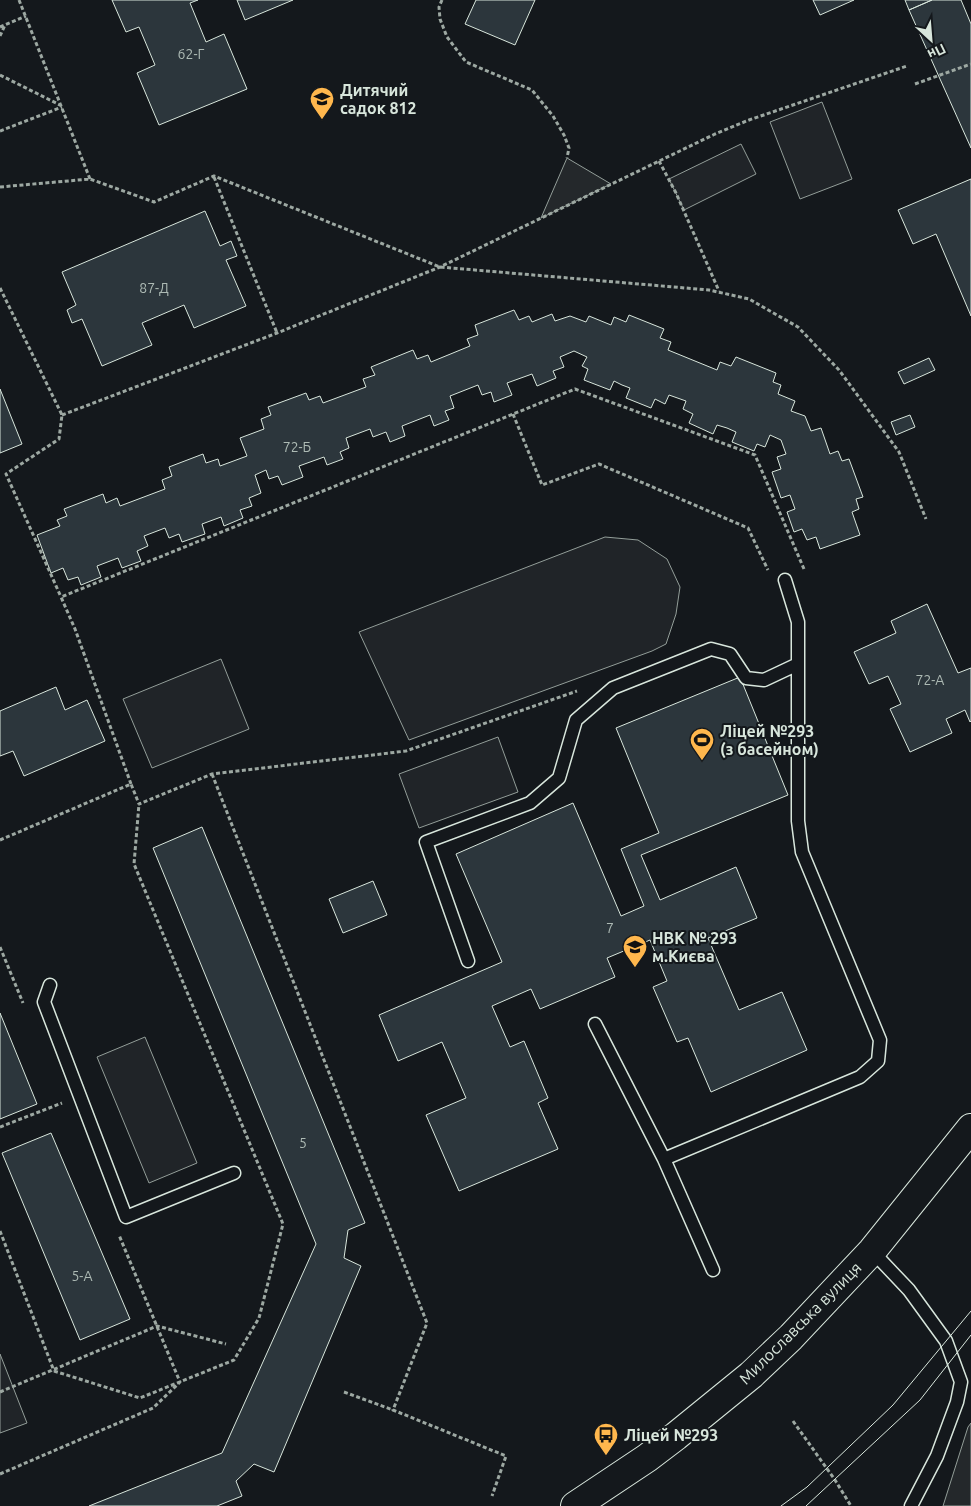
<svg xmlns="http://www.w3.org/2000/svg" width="971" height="1506" viewBox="0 0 971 1506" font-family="Ubuntu,sans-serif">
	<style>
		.green { fill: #202428; stroke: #939e99 }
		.parking { fill: #24282b; stroke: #939e99 }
		.building { fill: #2c363c; stroke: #d8e6dc }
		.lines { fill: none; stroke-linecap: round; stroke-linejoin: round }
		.service-casing { stroke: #d8e6dc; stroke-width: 15 }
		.tertiary-casing { stroke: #d8e6dc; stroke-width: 30 }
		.path { stroke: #9da8a2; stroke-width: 3; stroke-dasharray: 4 2.5; stroke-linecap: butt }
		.service { stroke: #14181c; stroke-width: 12 }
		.tertiary { stroke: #14181c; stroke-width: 28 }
		.tram { stroke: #d8e6dc; stroke-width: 1 }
		.labels { text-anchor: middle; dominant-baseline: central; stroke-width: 4; stroke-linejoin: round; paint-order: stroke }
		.number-label { font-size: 14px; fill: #adbab4 }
		.poi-label { font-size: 16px; font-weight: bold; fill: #d8e6dc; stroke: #14181c; text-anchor: start }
		.street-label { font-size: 16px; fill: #d8e6dc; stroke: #14181c }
	</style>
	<rect width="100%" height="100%" fill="#14181c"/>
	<!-- green -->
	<path class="green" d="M822 102 852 179 800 199 770 122Z
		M741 144 756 174 684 210 669 179Z
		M605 537 638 540 667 559 680 587 676 614 666 644 652 651 409 740 359 632Z
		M221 659 249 729 152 768 123 699Z
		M498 737 518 792 419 828 399 774Z
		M145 1037 197 1163 149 1183 97 1057Z
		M0 1354 27 1423 0 1433Z"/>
	<!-- parking -->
	<path class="parking" d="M567 158 611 184 541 218Z
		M971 1423V1506H943L968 1427Z"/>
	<!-- building -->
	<path class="building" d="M112 0H198L190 3 206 42 224 34 247 89 159 125 137 73 155 65 139 27 126 32Z
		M237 0H293L245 20Z
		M476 0H535L515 45 465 24Z
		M813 0H854L820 15Z
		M905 0H932L909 10Z
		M932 0H961L971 24V148L909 10Z
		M971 179V316L936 234 913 244 898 210Z
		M205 211 220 246 231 241 237 256 226 260 246 306 194 328 184 305 142 323 152 345 102 366 82 319 72 323 67 310 76 305 62 272Z
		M514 310 519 320 529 316 532 322 552 314 555 321 570 316 586 322 589 316 611 325 614 317 626 322 629 315 664 329 660 338 671 342 668 350 717 370 720 362 731 366 736 357 776 373 773 382 781 385 778 394 795 401 791 411 805 416 811 431 821 428 830 454 838 451 842 461 849 459 863 497 856 499 859 509 852 512 860 535 820 549 816 537 807 540 802 529 794 532 787 512 795 509 790 495 781 498 772 472 781 469 777 457 786 454 781 440 770 435 765 447 757 444 754 451 732 442 736 432 727 428 717 425 713 434 689 423 693 414 683 409 686 401 669 395 665 404 655 399 651 408 626 398 630 388 622 385 614 381 610 390 584 380 588 369 582 366 587 357 574 351 560 357 564 367 553 371 556 378 537 386 532 374 507 383 512 395 494 402 491 392 482 395 478 385 450 396 454 408 445 411 449 420 434 426 430 415 402 426 405 436 390 442 386 432 373 437 370 429 346 438 349 448 340 452 343 459 327 465 324 457 299 466 303 477 282 485 278 476 269 479 266 470 255 475 261 493 249 498 252 506 240 510 243 518 224 526 221 517 202 524 205 534 182 542 179 534 169 538 165 528 144 536 148 546 137 551 141 561 122 568 118 558 97 566 101 577 81 585 78 577 68 580 63 568 51 573 37 535 60 526 57 520 67 516 64 509 103 494 106 503 117 498 120 506 165 489 162 480 172 476 169 467 203 454 206 463 218 459 220 466 247 456 240 438 264 429 261 419 271 415 268 407 306 393 309 400 320 396 323 403 366 387 363 379 375 375 371 367 413 350 417 359 428 355 431 362 470 346 467 339 478 335 475 325Z
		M929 358 935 370 904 384 898 372Z
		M0 389 22 444 0 453Z
		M910 415 915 427 896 435 891 422Z
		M927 604 958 673 971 668V721L970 722 965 710 946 719 952 733 910 752 890 709 901 704 888 676 869 684 854 652 896 633 891 621Z
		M740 677 788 795 641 855 660 900 736 867 757 918 708 938 739 1010 782 992 807 1050 711 1092 688 1038 677 1042 653 987 667 981 650 940 607 958 615 977 540 1009 531 989 492 1006 510 1047 524 1041 548 1098 538 1103 558 1149 459 1191 426 1115 466 1098 442 1042 398 1061 379 1015 502 962 456 854 573 803 621 916 644 906 621 849 659 833 616 728Z
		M56 687 65 710 87 700 105 741 24 776 13 751 0 756V711Z
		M202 827 365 1223 348 1230 344 1258 361 1266 274 1472 254 1464 236 1481 242 1496 217 1506H89L222 1453 316 1244 153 848Z
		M373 881 387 915 343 933 329 899Z
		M0 1013 37 1104 0 1119Z
		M51 1133 130 1319 80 1340 2 1153Z"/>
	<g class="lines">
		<defs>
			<path id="service" d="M468 961 426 842 530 803 559 778 576 720 613 688 711 649 730 654 746 678 764 680 798 664
				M50 985 44 1002 126 1217 234 1173
				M595 1024 664 1159 713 1270
				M664 1159 860 1077 878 1061 880 1040 802 852 798 821V622L785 580
				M872 1251 909 1290 946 1341 961 1382 957 1402 937 1456 911 1506"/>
			<path id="tertiary" d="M575 1506 647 1458 676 1436 751 1375 791 1337 872 1251 971 1128"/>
		</defs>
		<!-- service casing -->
		<use href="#service" class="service-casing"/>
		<!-- tertiary casing -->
		<use href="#tertiary" class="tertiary-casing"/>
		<!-- path -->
		<path class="path" d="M19 0 90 179
			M442 0 439 7 440 19 447 37 466 62 532 90 553 116 564 135 569 148 567 158
			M0 27 26 16
			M0 36 5 25
			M0 75 62 106
			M915 84 971 64
			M0 131 62 107
			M659 161 676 193 719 291
			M214 177 277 333
			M0 187 90 179 154 202 214 176 440 267 709 290 749 299 798 327 839 370 899 452 926 519
			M0 288 62 415 59 439 6 474 61 597
			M513 414 542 485 599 464 748 528 768 570
			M62 415 277 333 440 267 715 134 749 120 907 66
			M212 774 427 1323 393 1410 506 1456 492 1496
			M131 784 75 629 61 597 575 389 755 455 804 569
			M0 840 131 784 139 804 212 774 406 751 577 691
			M0 947 23 1003
			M0 1127 62 1103
			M0 1231 54 1371
			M54 1371 140 1398 234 1360 259 1318 283 1224 134 864 139 804
			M0 1392 157 1326 226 1344
			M344 1392 393 1410
			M793 1421 835 1480 851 1506
			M0 1474 153 1408 180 1382 119 1235"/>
		<!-- service -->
		<use href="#service" class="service"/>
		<!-- tertiary -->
		<use href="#tertiary" class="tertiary"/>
		<!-- tram -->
		<path class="tram" d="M781 1506 807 1487 893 1405 971 1311
			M806 1506 920 1400 971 1335"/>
	</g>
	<!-- icons -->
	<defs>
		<symbol id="school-pin" viewBox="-11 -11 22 30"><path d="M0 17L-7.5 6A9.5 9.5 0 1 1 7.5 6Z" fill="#ffb74d" stroke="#14181c"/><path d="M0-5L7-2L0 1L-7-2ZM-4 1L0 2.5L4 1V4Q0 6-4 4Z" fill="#111"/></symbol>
		<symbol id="stadium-pin" viewBox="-11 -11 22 30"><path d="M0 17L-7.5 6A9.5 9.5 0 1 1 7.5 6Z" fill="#ffb74d" stroke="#14181c"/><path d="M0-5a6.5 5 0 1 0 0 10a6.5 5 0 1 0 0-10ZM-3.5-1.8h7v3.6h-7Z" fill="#111"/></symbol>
		<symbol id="bus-pin" viewBox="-11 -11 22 30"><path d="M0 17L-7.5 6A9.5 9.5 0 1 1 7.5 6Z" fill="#ffb74d" stroke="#14181c"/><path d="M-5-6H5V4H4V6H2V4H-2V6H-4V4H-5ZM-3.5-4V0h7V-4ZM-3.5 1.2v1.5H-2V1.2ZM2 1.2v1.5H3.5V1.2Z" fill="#111"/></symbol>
	</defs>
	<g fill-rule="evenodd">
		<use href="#school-pin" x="308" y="85" width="28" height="38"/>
		<use href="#stadium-pin" x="688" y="726" width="28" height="38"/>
		<use href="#school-pin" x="621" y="933" width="28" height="38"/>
		<use href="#bus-pin" x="592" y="1421" width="28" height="38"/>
	</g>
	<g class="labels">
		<!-- number labels -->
		<g class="number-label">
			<text x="191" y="54">62-Г</text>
			<text x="154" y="288">87-Д</text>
			<text x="297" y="447">72-Б</text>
			<text x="930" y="680">72-А</text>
			<text x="610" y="928">7</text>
			<text x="303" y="1143">5</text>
			<text x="82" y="1276">5-А</text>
		</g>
		<!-- poi labels -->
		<g class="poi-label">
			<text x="340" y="90">Дитячий<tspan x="340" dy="18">садок 812</tspan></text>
			<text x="720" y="731">Ліцей №293<tspan x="720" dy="18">(з басейном)</tspan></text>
			<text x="652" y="938">НВК № 293<tspan x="652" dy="18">м.Києва</tspan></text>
			<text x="624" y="1435">Ліцей №293</text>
		</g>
		<!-- street labels -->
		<g class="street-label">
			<text transform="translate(800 1323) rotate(-45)">Милославська вулиця</text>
		</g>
	</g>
	<!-- north arrow -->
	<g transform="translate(931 40) rotate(154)" stroke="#14181c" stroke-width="4" paint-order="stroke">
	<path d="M0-4L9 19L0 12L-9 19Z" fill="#d8e6dc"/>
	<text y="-8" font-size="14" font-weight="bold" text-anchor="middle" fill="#d8e6dc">Пн</text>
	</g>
</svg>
